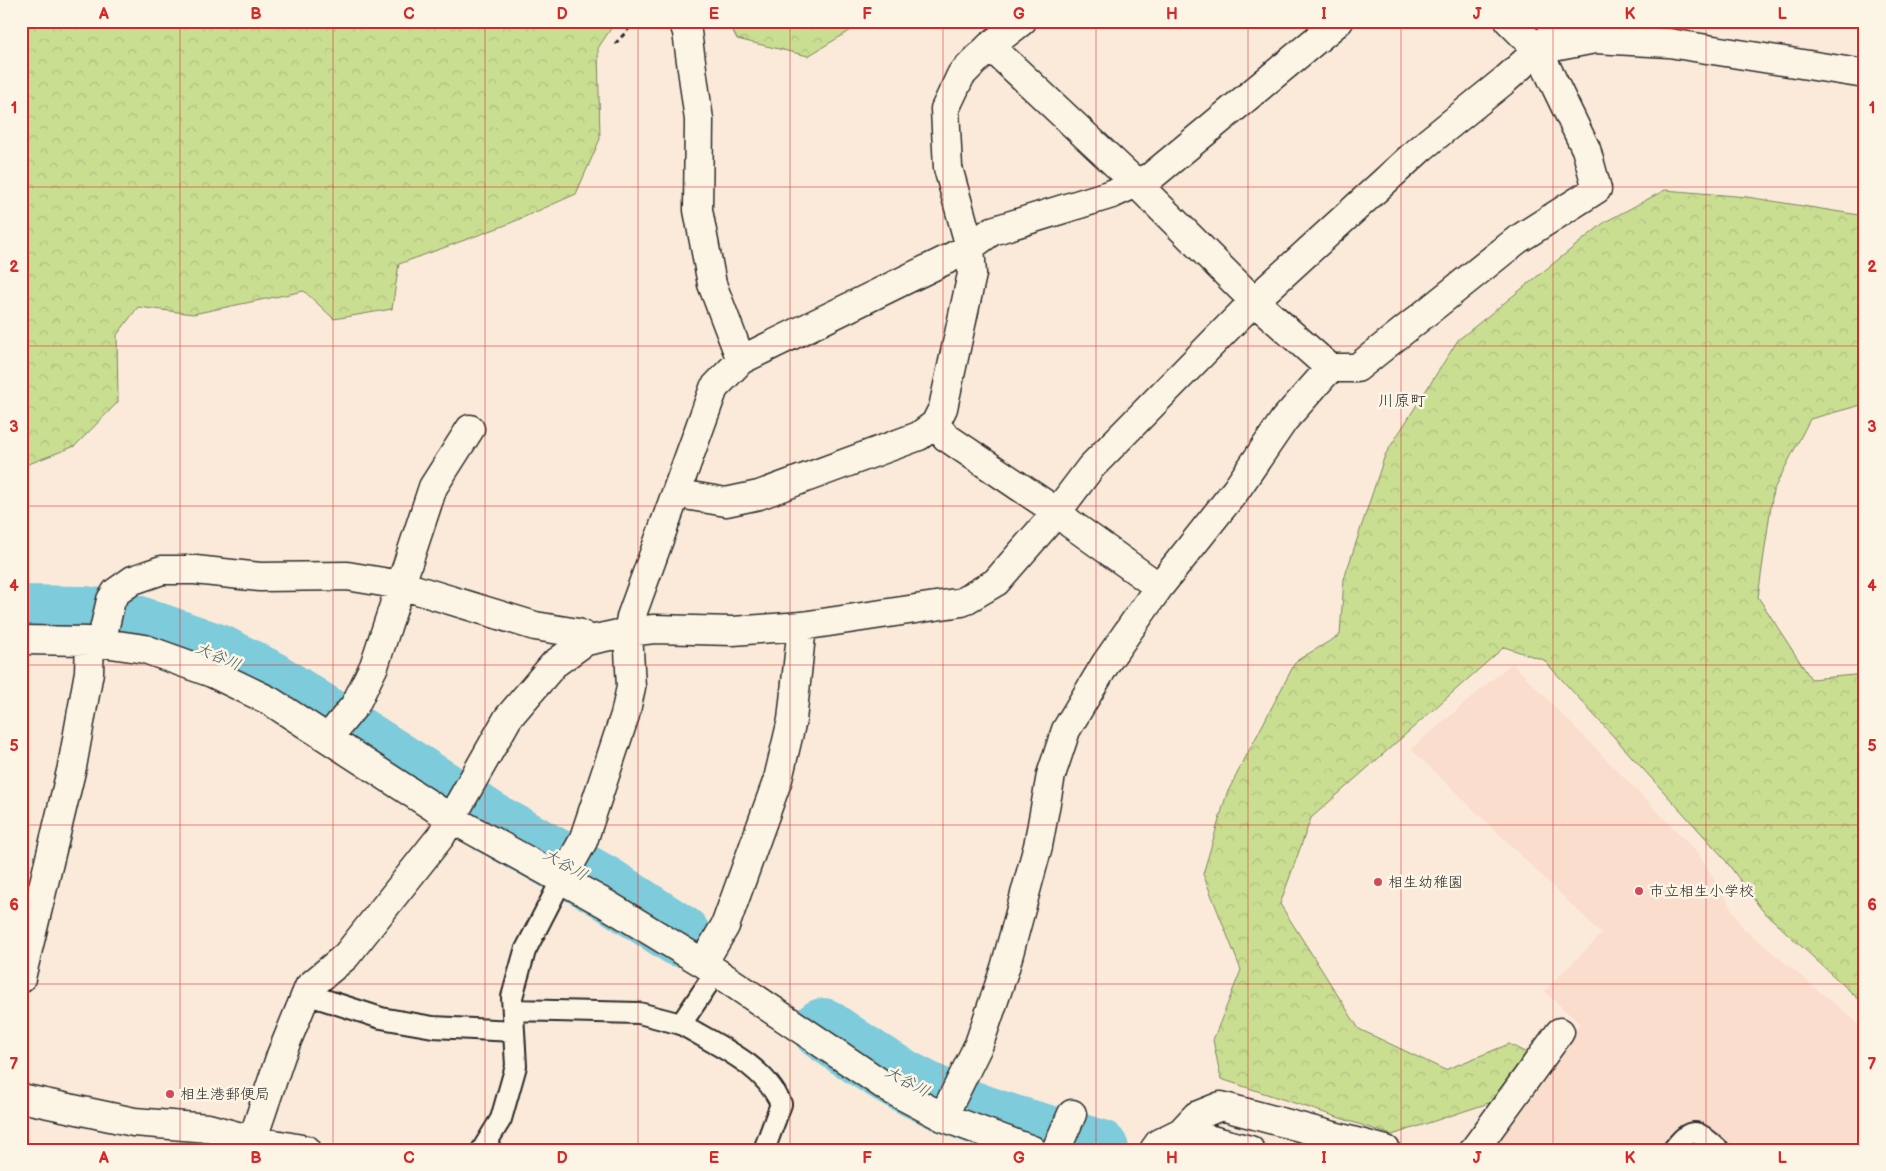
<svg xmlns="http://www.w3.org/2000/svg" width="1886" height="1171" viewBox="0 0 1886 1171" font-family="'Balsamiq Sans','Klee One',sans-serif">
	<style>
		.built { fill: #faddcc }
		.forest { fill: url(#forest-crowns); stroke: #7a845e }
		.lines { fill: none; stroke-linecap: round; stroke-linejoin: round }
		.river { stroke: #7dcbdb; stroke-width: 62 }
		.lane-casing { stroke: #2b2b2b; stroke-width: 24 }
		.street-casing { stroke: #2b2b2b; stroke-width: 31 }
		.path { stroke: #2b2b2b; stroke-width: 3; stroke-dasharray: 5 4; stroke-linecap: butt }
		.lane { stroke: #fcf5e5; stroke-width: 20 }
		.street { stroke: #fcf5e5; stroke-width: 28 }
		.grid { fill: none; stroke: #d62828; stroke-width: 1; stroke-opacity: 0.55 }
		.poi-dot { fill: #d1495b; stroke: #fcf5e5; stroke-width: 2 }
		.labels { text-anchor: middle; dominant-baseline: central; stroke-width: 5; stroke-linejoin: round; paint-order: stroke }
		.poi-label { font-size: 15px; fill: #2b2b2b; stroke: #fcf5e5; text-anchor: start }
		.neighbourhood-label { font-size: 16px; fill: #2b2b2b; stroke: #fcf5e5 }
		.water-label { font-size: 16px; font-style: italic; fill: #445b60; stroke: #fcf5e5 }
		.neatline { fill: none; stroke: #d62828; stroke-width: 2 }
		.grid-label { font-size: 16px; text-anchor: middle; font-weight: bold; fill: #d62828 }
	</style>
	<defs>
		<pattern id="forest-crowns" width="20" height="18" patternUnits="userSpaceOnUse" patternTransform="scale(1.25)"><rect width="20" height="18" fill="#cade92"/><path d="M2 6a3 3 0 1 1 6 0M12 15a3 3 0 1 1 6 0" fill="none" stroke="#aebf7e"/></pattern>
	</defs>
	<rect width="100%" height="100%" fill="#fbeada"/>
	<filter id="ink" filterUnits="userSpaceOnUse"><feTurbulence type="fractalNoise" baseFrequency=".02" numOctaves="2"/><feDisplacementMap in="SourceGraphic" scale="10" xChannelSelector="R" yChannelSelector="G"/><feConvolveMatrix kernelMatrix="1 2 1 2 8 2 1 2 1" color-interpolation-filters="sRGB"/></filter>
	<g filter="url(#ink)">
		<!-- built -->
		<path class="built" d="M1512 663 1698 853 1743 928 1865 1029V1150H1481L1580 1024 1544 991 1602 934 1411 749Z"/>
		<!-- forest -->
		<path class="forest" d="M21 21H616L598 48 600 139 576 194 506 225 399 264 392 309 334 319 304 291 193 314 138 307 117 335 118 402 75 446 21 467Z
			M728 21H866L808 56 737 39Z
			M1665 190 1747 197 1865 216V404L1810 419 1773 491 1758 597 1811 679 1865 674V1005L1762 910 1723 857 1544 660 1504 647 1311 818 1280 904 1359 1029 1445 1070 1509 1044 1529 1054 1492 1102 1392 1135 1221 1079 1213 1040 1241 970 1203 874 1227 793 1296 661 1340 635 1344 579 1385 455 1458 340 1605 222Z"/>
		<g class="lines">
			<!-- river -->
			<path class="river" d="M21 616 84 617 130 624 218 655 267 680 489 822 603 886 680 936
				M823 1029C859 1054 894 1078 934 1096 986 1121 1043 1134 1098 1150"/>
			<defs>
				<path id="lane" d="M306 994 381 1018 433 1027 514 1031
					M513 1010 639 1013 681 1024 716 972
					M681 1024C716 1045 764 1064 781 1104L764 1150
					M482 1150 501 1119 516 1066 512 997 525 951 562 879
					M1673 1150C1693 1124 1697 1131 1719 1150"/>
				<path id="street" d="M683 21 687 32 699 120 698 210 712 284 741 360
					M990 46 1136 183 1254 301 1330 368H1357L1517 240 1597 189 1586 149 1538 50 1509 21
					M1538 50 1595 39 1669 43 1865 74
					M935 424 946 437 1057 512 1071 524 1159 587
					M677 491 691 496 726 502 759 495 919 436 935 424 943 408 972 274 970 247 948 168 945 109 961 75 990 46 1022 21
					M21 640 90 641 145 649 212 673 270 701 452 819 606 904 703 963 888 1088 943 1117 1032 1150
					M101 643 111 600 116 592 133 580 162 570H195L260 577 347 576 401 585 535 626 578 633 584 636 586 641
					M328 738 355 705 374 666 433 487 470 429
					M562 879 583 841 625 715 631 687 628 632 631 617 714 388 741 360 946 260 970 247 992 231 1112 194 1152 176 1339 21
					M703 963 725 926 778 779 792 720 802 626
					M21 978 72 767 89 672 90 641
					M21 1098 134 1122 208 1128 252 1140 307 1150
					M943 1117 979 1044 1005 968 1038 846 1051 775 1066 730 1106 663 1159 587 1236 490 1284 420 1330 368
					M1181 1132 1196 1116 1221 1106 1386 1150
					M249 1150 281 1055 309 987 346 956 441 836 508 718 554 664 586 641 628 632 654 629 733 631 802 626 962 602 996 582 1057 512 1091 467 1254 301 1421 148 1505 80 1538 50 1563 21
					M1056 1150 1072 1114
					M1154 1150 1159 1143 1181 1132 1250 1150
					M1474 1150 1560 1032"/>
			</defs>
			<!-- lane casing -->
			<use href="#lane" class="lane-casing"/>
			<!-- street casing -->
			<use href="#street" class="street-casing"/>
			<!-- path -->
			<path class="path" d="M615 44 636 21"/>
			<!-- lane -->
			<use href="#lane" class="lane"/>
			<!-- street -->
			<use href="#street" class="street"/>
		</g>
	</g>
	<!-- grid -->
	<path class="grid" d="M180 21V1150M333 21V1150M485 21V1150M638 21V1150M790 21V1150M943 21V1150M1096 21V1150M1248 21V1150M1401 21V1150M1553 21V1150M1706 21V1150M21 187H1865M21 346H1865M21 506H1865M21 665H1865M21 825H1865M21 984H1865"/>
	<!-- markers -->
	<g class="poi-dot">
		<circle cx="1378" cy="882" r="5"/>
		<circle cx="1639" cy="891" r="5"/>
		<circle cx="170" cy="1094" r="5"/>
	</g>
	<g class="labels">
		<!-- poi labels -->
		<g class="poi-label">
			<text x="1388" y="882">相生幼稚園</text>
			<text x="1649" y="891">市立相生小学校</text>
			<text x="180" y="1094">相生港郵便局</text>
		</g>
		<!-- neighbourhood labels -->
		<g class="neighbourhood-label">
			<text x="1402" y="401">川原町</text>
		</g>
		<!-- water labels -->
		<g class="water-label">
			<text transform="translate(218 657) rotate(23)">大谷川</text>
			<text transform="translate(565 865) rotate(30)">大谷川</text>
			<text transform="translate(907 1082) rotate(28)">大谷川</text>
		</g>
	</g>
	<!-- margin -->
	<rect width="1886" height="1171" fill="none" stroke="#fcf5e5" stroke-width="55"/>
	<rect x="28" y="28" width="1830" height="1116" class="neatline"/>
	<g class="grid-label">
		<text x="104" y="19">A</text>
		<text x="256" y="19">B</text>
		<text x="409" y="19">C</text>
		<text x="562" y="19">D</text>
		<text x="714" y="19">E</text>
		<text x="867" y="19">F</text>
		<text x="1019" y="19">G</text>
		<text x="1172" y="19">H</text>
		<text x="1324" y="19">I</text>
		<text x="1477" y="19">J</text>
		<text x="1630" y="19">K</text>
		<text x="1782" y="19">L</text>
		<text x="14" y="113">1</text>
		<text x="1872" y="113">1</text>
		<text x="14" y="272">2</text>
		<text x="1872" y="272">2</text>
		<text x="14" y="432">3</text>
		<text x="1872" y="432">3</text>
		<text x="14" y="591">4</text>
		<text x="1872" y="591">4</text>
		<text x="14" y="751">5</text>
		<text x="1872" y="751">5</text>
		<text x="14" y="910">6</text>
		<text x="1872" y="910">6</text>
		<text x="14" y="1069">7</text>
		<text x="1872" y="1069">7</text>
		<text x="104" y="1163">A</text>
		<text x="256" y="1163">B</text>
		<text x="409" y="1163">C</text>
		<text x="562" y="1163">D</text>
		<text x="714" y="1163">E</text>
		<text x="867" y="1163">F</text>
		<text x="1019" y="1163">G</text>
		<text x="1172" y="1163">H</text>
		<text x="1324" y="1163">I</text>
		<text x="1477" y="1163">J</text>
		<text x="1630" y="1163">K</text>
		<text x="1782" y="1163">L</text>
	</g>
</svg>
